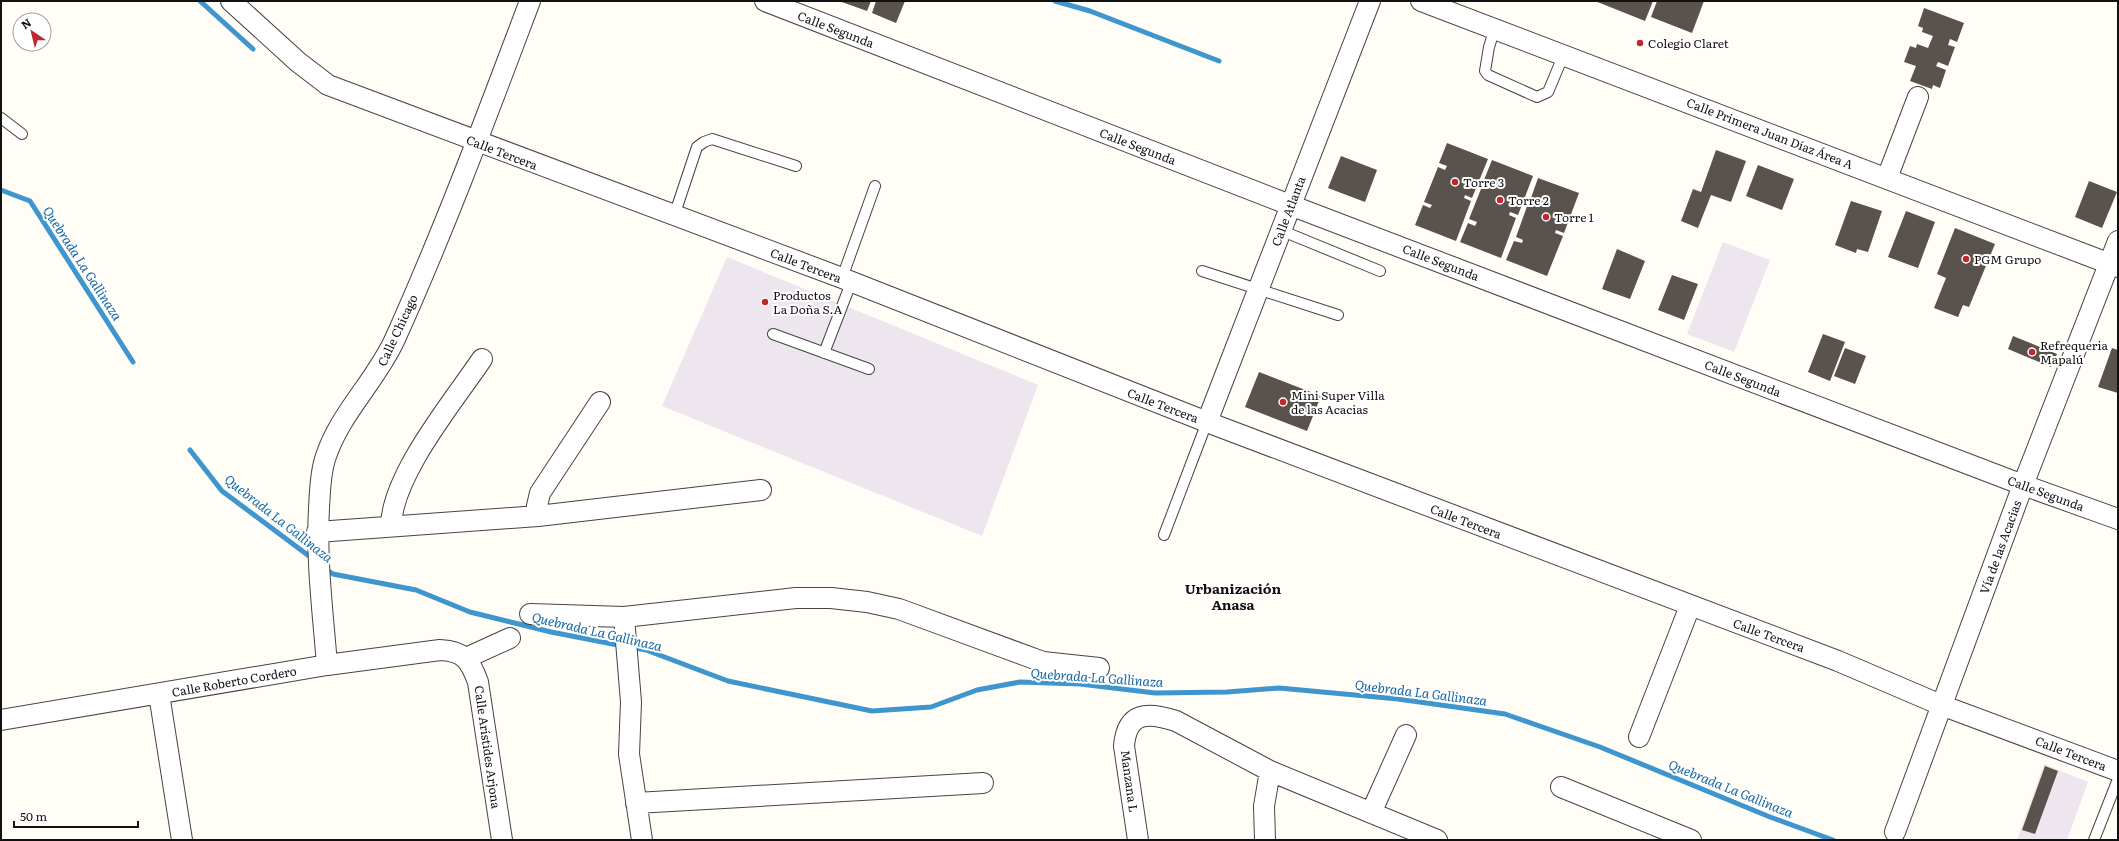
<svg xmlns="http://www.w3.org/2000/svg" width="2119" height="841" viewBox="0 0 2119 841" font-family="Literata,serif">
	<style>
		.industrial { fill: #eee6ef }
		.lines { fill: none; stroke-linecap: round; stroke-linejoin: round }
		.stream { stroke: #3f96cf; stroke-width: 5 }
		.building { fill: #5a524d }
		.lane-casing { stroke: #444; stroke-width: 12 }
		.street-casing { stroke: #444; stroke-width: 22 }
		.lane { stroke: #fff; stroke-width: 10 }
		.street { stroke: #fff; stroke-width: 20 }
		.poi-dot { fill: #c4262e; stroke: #fff; stroke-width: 1.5 }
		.labels { text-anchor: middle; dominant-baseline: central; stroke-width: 4; stroke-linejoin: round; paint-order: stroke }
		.street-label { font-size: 12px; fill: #111; stroke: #fff }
		.poi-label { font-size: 12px; fill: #111; stroke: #fff; text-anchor: start }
		.water-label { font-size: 13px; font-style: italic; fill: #1768a6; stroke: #fff }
		.quarter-label { font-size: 14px; font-weight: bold; fill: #111; stroke: #fff }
	</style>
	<rect width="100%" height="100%" fill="#fffdf5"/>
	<!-- industrial -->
	<path class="industrial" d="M1723 242 1770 260 1734 352 1687 334Z
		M727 257 1038 385 982 536 662 406Z
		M2044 764 2088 782 2067 840H2017Z"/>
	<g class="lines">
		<!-- stream -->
		<path class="stream" d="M200 1 253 49
			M1055 1 1090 11 1219 61
			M1 190 30 201 133 362
			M190 450 222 491 313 559
			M324 568 333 574 416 590 470 612 551 632 623 646
			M630 647 646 650 728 681 872 711 931 707 977 690 1020 682 1080 684 1155 693 1227 692 1279 688 1398 699 1505 714 1600 747 1770 817 1833 840"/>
	</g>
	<!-- building -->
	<path class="building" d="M839 1H871L867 11Z
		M876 1H905L896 23 872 13Z
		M1595 1H1653L1645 21Z
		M1657 1H1704L1692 33 1651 17Z
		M1924 8 1964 23 1957 42 1950 39 1948 45 1955 47 1948 66 1938 62 1936 66 1946 70 1940 88 1933 85 1932 89 1910 81 1916 66 1904 62 1910 46 1916 48 1917 44 1928 48 1933 36 1922 32 1923 28 1918 26Z
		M1447 143 1488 159 1472 198 1465 195 1464 198 1471 201 1456 241 1415 225 1423 205 1430 208 1432 205 1424 202 1438 167 1445 170 1447 166 1439 163Z
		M1716 150 1746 161 1731 202 1711 195 1698 228 1681 221 1693 189 1701 192Z
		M1341 156 1377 170 1365 202 1328 188Z
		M1492 160 1533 176 1518 215 1510 212 1509 215 1516 218 1501 258 1460 242 1468 223 1475 226 1477 222 1469 219 1483 184 1491 187 1492 183 1484 180Z
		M1758 165 1794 179 1782 210 1746 196Z
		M1538 178 1579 193 1564 233 1556 230 1555 233 1563 236 1547 276 1506 260 1514 241 1522 243 1523 240 1516 237 1529 201 1537 205 1538 201 1531 198Z
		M2089 181 2117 192 2102 228 2075 217Z
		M1851 201 1882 211 1868 252 1857 249 1856 253 1835 245Z
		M1906 211 1935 222 1918 268 1888 257Z
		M1955 228 1995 244 1969 307 1963 305 1958 317 1934 308 1946 278 1937 274Z
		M1617 249 1645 261 1630 299 1602 289Z
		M1672 275 1698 284 1684 320 1658 310Z
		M1823 334 1845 342 1830 381 1808 372Z
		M2013 336 2057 354 2051 367 2008 349Z
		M1845 348 1866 356 1855 384 1834 376Z
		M2112 348 2118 350V393L2098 387Z
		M1259 372 1321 396 1307 431 1245 407Z
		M2045 766 2058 771 2035 834 2022 830Z"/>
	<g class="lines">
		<defs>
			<path id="lane" d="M1495 28 1489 47 1485 71 1488 75 1537 97 1548 92 1564 54
				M1 118 22 134
				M674 216 697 147 704 142 712 139 796 166
				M1280 230 1380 271
				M1202 271 1338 315
				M842 278 875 186
				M773 334 869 369
				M824 353 851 283
				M1164 535 1207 422
				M2094 840 2118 779"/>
			<path id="street" d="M231 1 298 62 328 85 842 278 1207 422 1838 661 1941 705 2118 771
				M765 1 1290 205 2023 485 2118 519
				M1421 1 2118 267
				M1887 178 1918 97
				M1207 422 1370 1
				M538 516 537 506 540 493 600 402
				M391 526C392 475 453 402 482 359
				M317 532 538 516 761 490
				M530 614 624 617 796 598H831L867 602 899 609 1043 662 1099 668
				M624 617 631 702 629 754 642 840
				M466 658 510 638
				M327 665C323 613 316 561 319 508 320 492 320 475 325 459 339 414 376 381 395 339 445 228 487 115 530 1
				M159 694 182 840
				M1 720 327 665 440 650C464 651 470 660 478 682L502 840
				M1639 737 1690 606
				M1561 787 1691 840
				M636 803 983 783
				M1371 813 1406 735
				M1895 832 2023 485 2118 241
				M1138 840 1124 746C1127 711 1148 712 1176 721L1270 771 1437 840
				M1265 840 1264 806 1270 771"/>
		</defs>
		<!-- lane casing -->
		<use href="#lane" class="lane-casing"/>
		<!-- street casing -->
		<use href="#street" class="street-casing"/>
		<!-- lane -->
		<use href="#lane" class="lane"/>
		<!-- street -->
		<use href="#street" class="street"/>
	</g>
	<!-- markers -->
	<g class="poi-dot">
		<circle cx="1640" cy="43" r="4"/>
		<circle cx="1455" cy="182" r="4"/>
		<circle cx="1500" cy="200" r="4"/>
		<circle cx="1546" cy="217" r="4"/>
		<circle cx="1966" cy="259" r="4"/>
		<circle cx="765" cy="302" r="4"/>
		<circle cx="2032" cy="352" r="4"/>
		<circle cx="1283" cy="402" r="4"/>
	</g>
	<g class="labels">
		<!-- street labels -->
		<g class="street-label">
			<text transform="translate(836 29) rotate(21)">Calle Segunda</text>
			<text transform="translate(1770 133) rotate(21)">Calle Primera Juan Díaz Área A</text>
			<text transform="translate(1138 146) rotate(21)">Calle Segunda</text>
			<text transform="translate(502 152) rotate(21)">Calle Tercera</text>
			<text transform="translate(1288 211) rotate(-69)">Calle Atlanta</text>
			<text transform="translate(1441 262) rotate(21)">Calle Segunda</text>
			<text transform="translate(806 265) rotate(21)">Calle Tercera</text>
			<text transform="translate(397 330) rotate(-65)">Calle Chicago</text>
			<text transform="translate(1743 378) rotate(21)">Calle Segunda</text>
			<text transform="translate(1163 405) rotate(21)">Calle Tercera</text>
			<text transform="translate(2046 493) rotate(20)">Calle Segunda</text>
			<text transform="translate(1466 521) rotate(21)">Calle Tercera</text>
			<text transform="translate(2000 547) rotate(-70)">Vía de las Acacias</text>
			<text transform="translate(1769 635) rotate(20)">Calle Tercera</text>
			<text transform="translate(234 681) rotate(-10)">Calle Roberto Cordero</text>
			<text transform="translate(488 747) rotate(82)">Calle Arístides Arjona</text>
			<text transform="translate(2071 753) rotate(21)">Calle Tercera</text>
			<text transform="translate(1130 781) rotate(82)">Manzana L</text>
		</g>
		<!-- poi labels -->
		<g class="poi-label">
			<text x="1648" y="43">Colegio Claret</text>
			<text x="1463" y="182">Torre 3</text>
			<text x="1508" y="200">Torre 2</text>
			<text x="1554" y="217">Torre 1</text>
			<text x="1974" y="259">PGM Grupo</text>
			<text x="773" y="295">Productos<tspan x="773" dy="14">La Doña S.A</tspan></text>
			<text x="2040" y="345">Refrequeria<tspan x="2040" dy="14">Mapalú</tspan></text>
			<text x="1291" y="395">Mini Super Villa<tspan x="1291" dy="14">de las Acacias</tspan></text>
		</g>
		<!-- water labels -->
		<g class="water-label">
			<text transform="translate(83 263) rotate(57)">Quebrada La Gallinaza</text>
			<text transform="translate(279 518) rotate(38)">Quebrada La Gallinaza</text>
			<text transform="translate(597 631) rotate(13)">Quebrada La Gallinaza</text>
			<text transform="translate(1097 677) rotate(4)">Quebrada La Gallinaza</text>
			<text transform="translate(1421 692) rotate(7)">Quebrada La Gallinaza</text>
			<text transform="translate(1731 788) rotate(22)">Quebrada La Gallinaza</text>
		</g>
		<!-- quarter labels -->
		<g class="quarter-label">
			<text x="1233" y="588">Urbanización<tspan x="1233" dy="16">Anasa</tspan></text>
		</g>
	</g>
	<!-- border -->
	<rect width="2119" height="841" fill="none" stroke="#111111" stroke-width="4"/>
	<!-- north arrow -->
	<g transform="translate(32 32) rotate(325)"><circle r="19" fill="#ffffff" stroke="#a0a0a0"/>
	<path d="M0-3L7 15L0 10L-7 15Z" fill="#c4262e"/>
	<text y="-6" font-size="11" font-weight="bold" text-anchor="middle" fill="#111111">N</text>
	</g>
	<!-- scale -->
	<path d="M14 821v6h124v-6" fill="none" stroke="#111111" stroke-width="2"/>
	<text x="20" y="821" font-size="12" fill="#111111" stroke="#ffffff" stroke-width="3" paint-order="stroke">50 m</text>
</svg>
